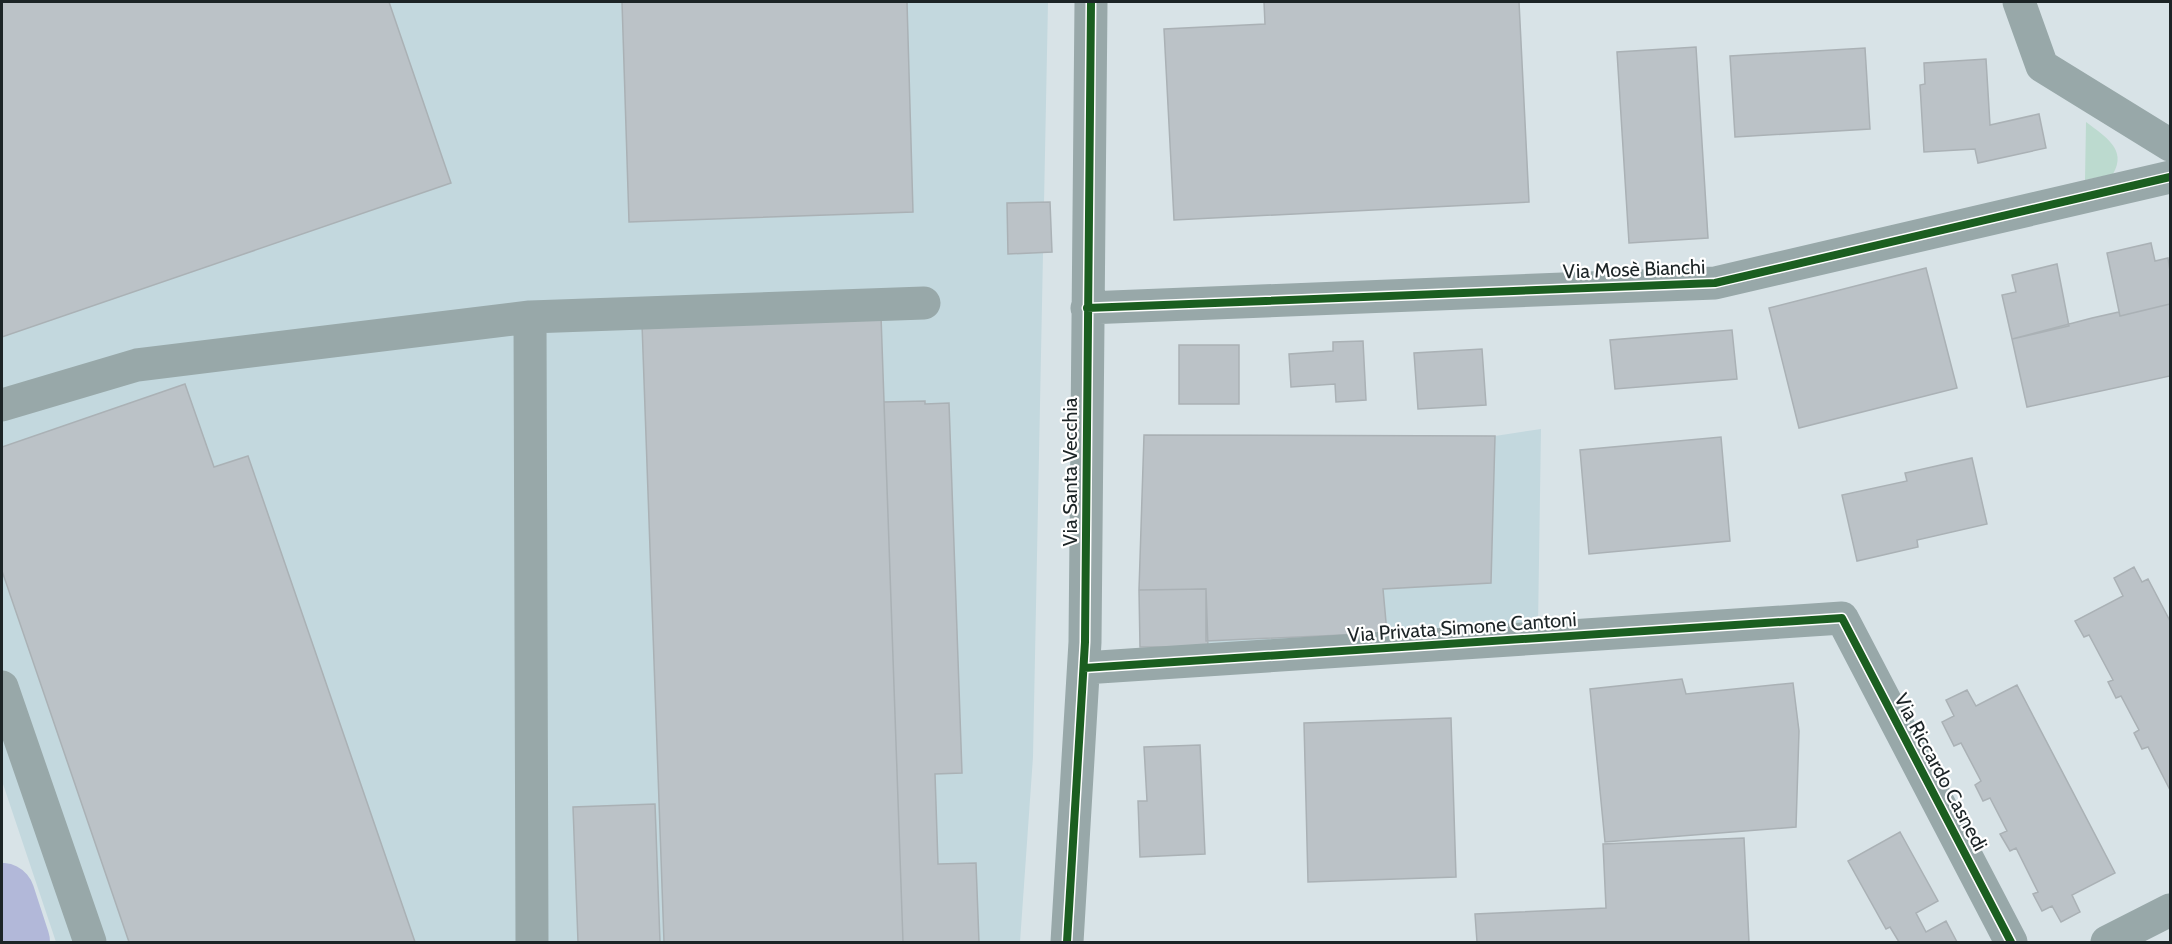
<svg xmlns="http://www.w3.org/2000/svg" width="2172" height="944" viewBox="0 0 2172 944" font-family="Cabin,sans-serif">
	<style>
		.built { fill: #c3d8de }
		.green { fill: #bcdacf }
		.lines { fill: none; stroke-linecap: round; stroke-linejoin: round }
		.river { stroke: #b2b8d9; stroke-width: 66 }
		.building { fill: #bbc2c7; stroke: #aab1b5; stroke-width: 1.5 }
		.minor { stroke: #98a8a9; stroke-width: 33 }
		.cycleway-casing { stroke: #fff; stroke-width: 11 }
		.cycleway { stroke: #1b5e20; stroke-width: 8 }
		.labels { text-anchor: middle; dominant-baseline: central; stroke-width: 4.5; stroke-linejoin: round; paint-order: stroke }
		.street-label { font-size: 20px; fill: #1c2426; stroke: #fff }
	</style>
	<rect width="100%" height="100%" fill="#d8e3e7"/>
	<!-- built -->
	<path class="built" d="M2 2H1048L1033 757 1020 942H56L2 781Z
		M1541 429 1538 627 1144 647 1139 590 1144 435 1495 436Z"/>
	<!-- green -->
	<path class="green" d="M2086 122C2104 136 2128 149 2113 174L2085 180Z"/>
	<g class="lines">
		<!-- river -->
		<path class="river" d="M2 896 17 942"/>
	</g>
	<!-- building -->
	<path class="building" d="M2 2H389L451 183 2 337Z
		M622 2H907L913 212 629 222Z
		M1264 2H1519L1529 202 1174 220 1164 29 1265 24Z
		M1696 47 1708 238 1629 243 1617 52Z
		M1865 48 1870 129 1735 137 1730 56Z
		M1986 59 1990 125 2039 114 2046 148 1978 163 1975 149 1924 152 1920 85 1925 84 1924 63Z
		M1050 202 1052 252 1008 254 1007 203Z
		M2151 243 2155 261 2168 258 2170 271V304L2120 316 2107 253Z
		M2057 264 2069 326 2012 339 2002 295 2016 292 2012 275Z
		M1926 268 1957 388 1799 428 1769 308Z
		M2170 304V376L2027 407 2012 339 2092 318 2119 312 2120 316Z
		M881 316 903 942H664L642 324Z
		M1732 330 1737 379 1615 389 1610 340Z
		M1363 341 1366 400 1336 402 1335 384 1291 387 1289 354 1333 351V342Z
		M1179 345H1239V404H1179Z
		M1482 349 1486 405 1418 409 1414 353Z
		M185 384 214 467 248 456 415 942H129L2 571V447Z
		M925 401V404L949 403 962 773 935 774 938 864 976 863 979 942H903L884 402Z
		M1144 435 1495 436 1491 583 1383 589 1387 633 1206 641V589L1139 590Z
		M1721 437 1730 541 1589 554 1580 450Z
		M1972 458 1987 524 1917 540 1918 547 1857 561 1842 495 1907 481 1905 473Z
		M2134 567 2142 582 2148 579 2170 621V790L2148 747 2142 749 2134 733 2139 730 2121 696 2116 698 2108 682 2113 680 2089 635 2084 637 2075 621 2123 596 2114 578Z
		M1206 589 1208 647H1140L1139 590Z
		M1682 679 1686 694 1793 683 1799 731 1796 827 1605 842 1590 689Z
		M2017 685 2115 873 2072 895 2080 912 2061 922 2052 906 2042 911 2033 894 2038 892 2016 848 2010 851 2000 834 2007 831 1990 798 1983 801 1975 785 1981 781 1961 743 1954 746 1942 722 1954 716 1946 700 1967 690 1976 706Z
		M1451 718 1456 877 1308 882 1304 723Z
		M1200 745 1205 854 1140 857 1138 801H1147L1144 747Z
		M655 804 660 942H578L573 807Z
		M1900 832 1938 901 1916 913 1926 932 1946 921 1957 942H1899L1890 927 1886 929 1848 861Z
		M1744 838 1749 942H1477L1475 914 1606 908 1603 844Z"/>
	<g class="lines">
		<!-- minor -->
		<path class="minor" d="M2019 2 2042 66 2170 145
			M1087 308 1715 283 2170 177
			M530 317 532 942
			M2 405 137 365 530 317 924 303
			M1084 668 1842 618 2011 942
			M2 687 90 942
			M1067 942 1085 642 1091 2
			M2107 942 2170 910"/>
		<defs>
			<path id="cycleway" d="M1087 308 1715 283 2170 177
				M1084 668 1842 618 2011 942
				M1067 942 1085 642 1091 2"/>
		</defs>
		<!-- cycleway casing -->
		<use href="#cycleway" class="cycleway-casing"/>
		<!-- cycleway -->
		<use href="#cycleway" class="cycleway"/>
	</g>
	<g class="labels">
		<!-- street labels -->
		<g class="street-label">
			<text transform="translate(1634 269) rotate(-2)">Via Mosè Bianchi</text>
			<text transform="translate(1070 472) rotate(-90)">Via Santa Vecchia</text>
			<text transform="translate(1462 627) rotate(-4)">Via Privata Simone Cantoni</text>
			<text transform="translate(1941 772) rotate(62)">Via Riccardo Casnedi</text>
		</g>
	</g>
	<!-- border -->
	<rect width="2172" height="944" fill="none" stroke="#1c2426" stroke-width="6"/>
</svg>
